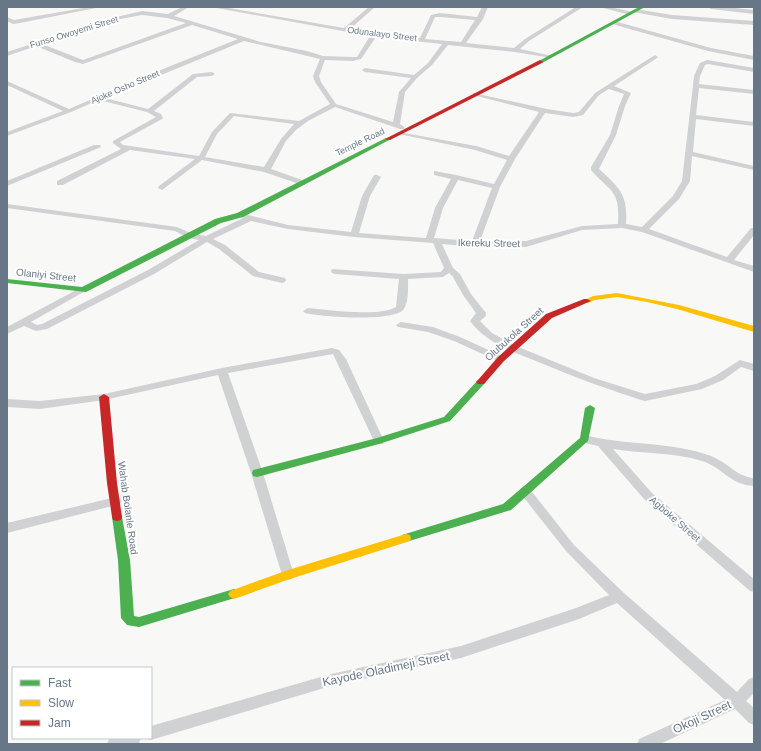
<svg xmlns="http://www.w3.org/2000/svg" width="761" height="751" viewBox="0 0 761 751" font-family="Arial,sans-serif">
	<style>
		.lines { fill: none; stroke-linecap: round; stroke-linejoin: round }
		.street { fill: #d0d1d2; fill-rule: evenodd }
		.fast { fill: #4caf50; fill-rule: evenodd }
		.slow { fill: #ffc107; fill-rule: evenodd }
		.jam { fill: #c62828; fill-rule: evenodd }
		.labels { text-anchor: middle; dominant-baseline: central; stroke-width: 4; stroke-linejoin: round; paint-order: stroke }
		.far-street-label { font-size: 9px; fill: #677788; stroke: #fff }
		.street-label { font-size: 10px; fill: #677788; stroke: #fff }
		.near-street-label { font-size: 12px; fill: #677788; stroke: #fff }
	</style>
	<rect width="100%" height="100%" fill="#f8f8f7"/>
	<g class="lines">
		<!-- street -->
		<path class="street" d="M89 7H101L20 23 13 24 7 21V17L14 20Z
			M182 7H189L174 16 261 42 307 51 323 56 353 57H357L370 36 211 7H223L344 28 369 7H375L350 29 420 38 431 15 440 13 477 17 482 7H488L483 19 466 43 514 48 525 39 576 7H583L529 41 520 49 552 56V58L515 52 448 45 432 65 417 78 405 92 400 124 404 127V129H400L335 107 308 121 296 130 286 141 271 169 305 181V185H302L264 172 202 160 162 190 158 188 159 186 195 159 130 150 63 185H57V181L121 149 113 143V141L156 117 147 112 99 100 71 112 7 136V132L63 111 7 85V81L69 109 143 77 238 39 192 25 83 64 75 62 36 46 7 56V52L112 18 142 11 168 14ZM142 15 167 18 186 23 83 60 42 44 115 20ZM435 17H440L475 20 461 42 425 39ZM376 37 442 44 428 63 414 75 365 68 362 70 365 72 411 78 399 92 393 122 336 104 321 82 319 76 325 60 353 61 361 59ZM244 41 320 59 313 76 315 82 330 104 299 121 230 113 212 132 199 156 123 145 120 142 162 119 163 118 161 114 154 111 197 77 212 76 215 74 212 72 193 74 148 109 105 98ZM234 116 294 124 281 139 264 167 205 157 217 134Z
			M599 7H610L633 12 635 9 672 15 754 21V25L672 19 633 12 631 15Z
			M708 7H725L754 10V14L711 9Z
			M614 21 711 48 754 56V60L708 51 612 24 611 23Z
			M655 55 658 57 657 58 614 86 631 93 625 106 616 135 599 169C620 188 628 195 626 224L642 227 673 196 682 181 694 76 700 63 707 60 754 68V72L708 64 705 65 700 76 699 84 754 90V94L699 88 696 115 754 122V126L696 119 693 152 754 166V170L692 156 690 181 679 199 649 229 727 257 751 228H754V235L734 260 754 266V272L642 232 622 228 582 230 526 247H475L442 244 453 268 460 274 471 294 486 313V316L480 321 492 333 516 346 594 378 645 394 696 384 715 376 740 360 754 364V371L741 367 723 380 702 389 645 401 641 400C607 389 574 377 541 363 516 353 487 344 470 321L476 313 463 295 453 277 449 273 443 277 408 279C408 288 409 303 403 310 392 322 321 317 305 313L303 311 308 308C327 310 380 317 396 307L399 279 335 274 332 273 331 271 332 269 404 274 441 272 444 268 433 243 354 237 288 229 251 221 213 239 225 245 259 272 285 278 286 280 285 282 282 283 253 276 219 249 207 242 154 274 47 329 36 331 24 326 7 334V327L80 288 83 287 87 290 31 322 37 325 42 324 148 270 199 240 188 238 175 231 7 208V204L177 227 193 234 206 236 243 218 236 215 240 213 288 225 351 232 362 196 374 175H377L381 177 370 196 359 233 426 238 435 208 451 179 434 175V171L456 175 494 184 507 160 475 150 399 134V132L476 146 509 156 539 112 473 95V93L547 109 573 113 579 112 595 93ZM609 89 624 94 619 106 610 135 591 167V170C611 193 620 189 618 224L582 226 526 241H480L500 187 515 159 545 113 573 117 583 115 599 95ZM458 180 492 188 472 241 434 238 443 208Z
			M94 145H100L101 147 7 186V181Z
			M401 322 433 327 460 337 504 357 506 359 501 362 498 361 454 341 428 332 398 327 396 325Z
			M332 348 339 350 346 359 384 441 383 444H375L374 441 333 354 228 373 263 473 294 575 292 579 288 580 284 579 282 575 251 473 218 375 104 400 40 409 7 407V399L40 401 104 394 222 368Z
			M585 435C626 446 671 441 711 456 727 462 737 477 754 478V486C730 485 722 467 702 461 673 452 642 454 613 449L652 493 754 579V592L750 591 644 499 598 446 581 442 580 439 581 436Z
			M525 487 529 488 574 545 624 593 737 692 749 679 754 677V693L746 701 754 708V725L749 723 735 709 660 744H637L639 739 725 700 617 603 579 619 461 658 331 686 151 740 146 738H151V726L331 674 461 646 576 608 609 595 566 551 521 494 519 491 521 488Z
			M116 497 120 498 122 501 120 504 7 533V523Z
			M111 738H141L139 743 136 744H107L109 739Z"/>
		<!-- fast -->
		<path class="fast" d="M639 7H645L542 63 537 62Z
			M386 138 391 139 243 217 221 223 86 292 7 283V279L82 287 215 219 237 213Z
			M481 379 486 382 484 384 450 421 379 444 257 477 253 476 252 473 253 470 257 469 377 438 444 417 478 380Z
			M590 405 595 408 588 441 511 510 406 542 402 541 401 538 402 535 503 504 580 438 585 408Z
			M117 513 121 514 122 517 130 560 134 616 139 617 234 589 238 591 240 594 238 597 139 627 127 625 121 618 118 560 112 517 113 514Z"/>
		<!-- slow -->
		<path class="slow" d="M617 293 679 305 754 326V332L677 309 647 302 617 297 595 300 587 303 583 301 593 296Z
			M406 534 410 535 411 538 410 541 290 579 234 599 230 597 228 594 230 591 288 570Z"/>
		<!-- jam -->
		<path class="jam" d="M540 60 543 62 542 63 390 140 385 139Z
			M584 299H587L591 301 552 318 504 361 484 384H478L476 382 478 380 498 357 546 314Z
			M104 394 109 397 117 483 122 517 121 520 117 521 113 520 112 517 107 483 99 397Z"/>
	</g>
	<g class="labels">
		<!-- far-street labels -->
		<g class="far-street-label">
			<text transform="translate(74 32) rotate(-17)">Funso Owoyemi Street</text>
			<text transform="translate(382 34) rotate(7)">Odunalayo Street</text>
			<text transform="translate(125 87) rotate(-23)">Ajoke Osho Street</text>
			<text transform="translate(360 142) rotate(-26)">Temple Road</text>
		</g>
		<!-- street labels -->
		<g class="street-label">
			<text transform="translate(489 243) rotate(1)">Ikereku Street</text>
			<text transform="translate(46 275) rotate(6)">Olaniyi Street</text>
			<text transform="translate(514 334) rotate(-42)">Olubukola Street</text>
			<text transform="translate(128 508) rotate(82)">Wahab Bolanle Road</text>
			<text transform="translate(675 519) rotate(41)">Agboke Street</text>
		</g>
		<!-- near-street labels -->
		<g class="near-street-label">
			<text transform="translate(386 669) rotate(-12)">Kayode Oladimeji Street</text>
			<text transform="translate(702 717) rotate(-25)">Okoji Street</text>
		</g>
	</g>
	<!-- border -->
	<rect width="761" height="751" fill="none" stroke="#677788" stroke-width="16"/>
	<!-- legend -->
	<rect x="12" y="667" width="140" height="72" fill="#ffffff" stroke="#c2c9cf"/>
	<rect x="20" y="680" width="20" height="6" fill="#4caf50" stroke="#c2c9cf"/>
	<text x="48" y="687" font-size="12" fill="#677788">Fast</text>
	<rect x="20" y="700" width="20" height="6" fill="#ffc107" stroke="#c2c9cf"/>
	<text x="48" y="707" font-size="12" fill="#677788">Slow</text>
	<rect x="20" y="720" width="20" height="6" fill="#c62828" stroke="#c2c9cf"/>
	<text x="48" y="727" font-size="12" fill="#677788">Jam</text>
</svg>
